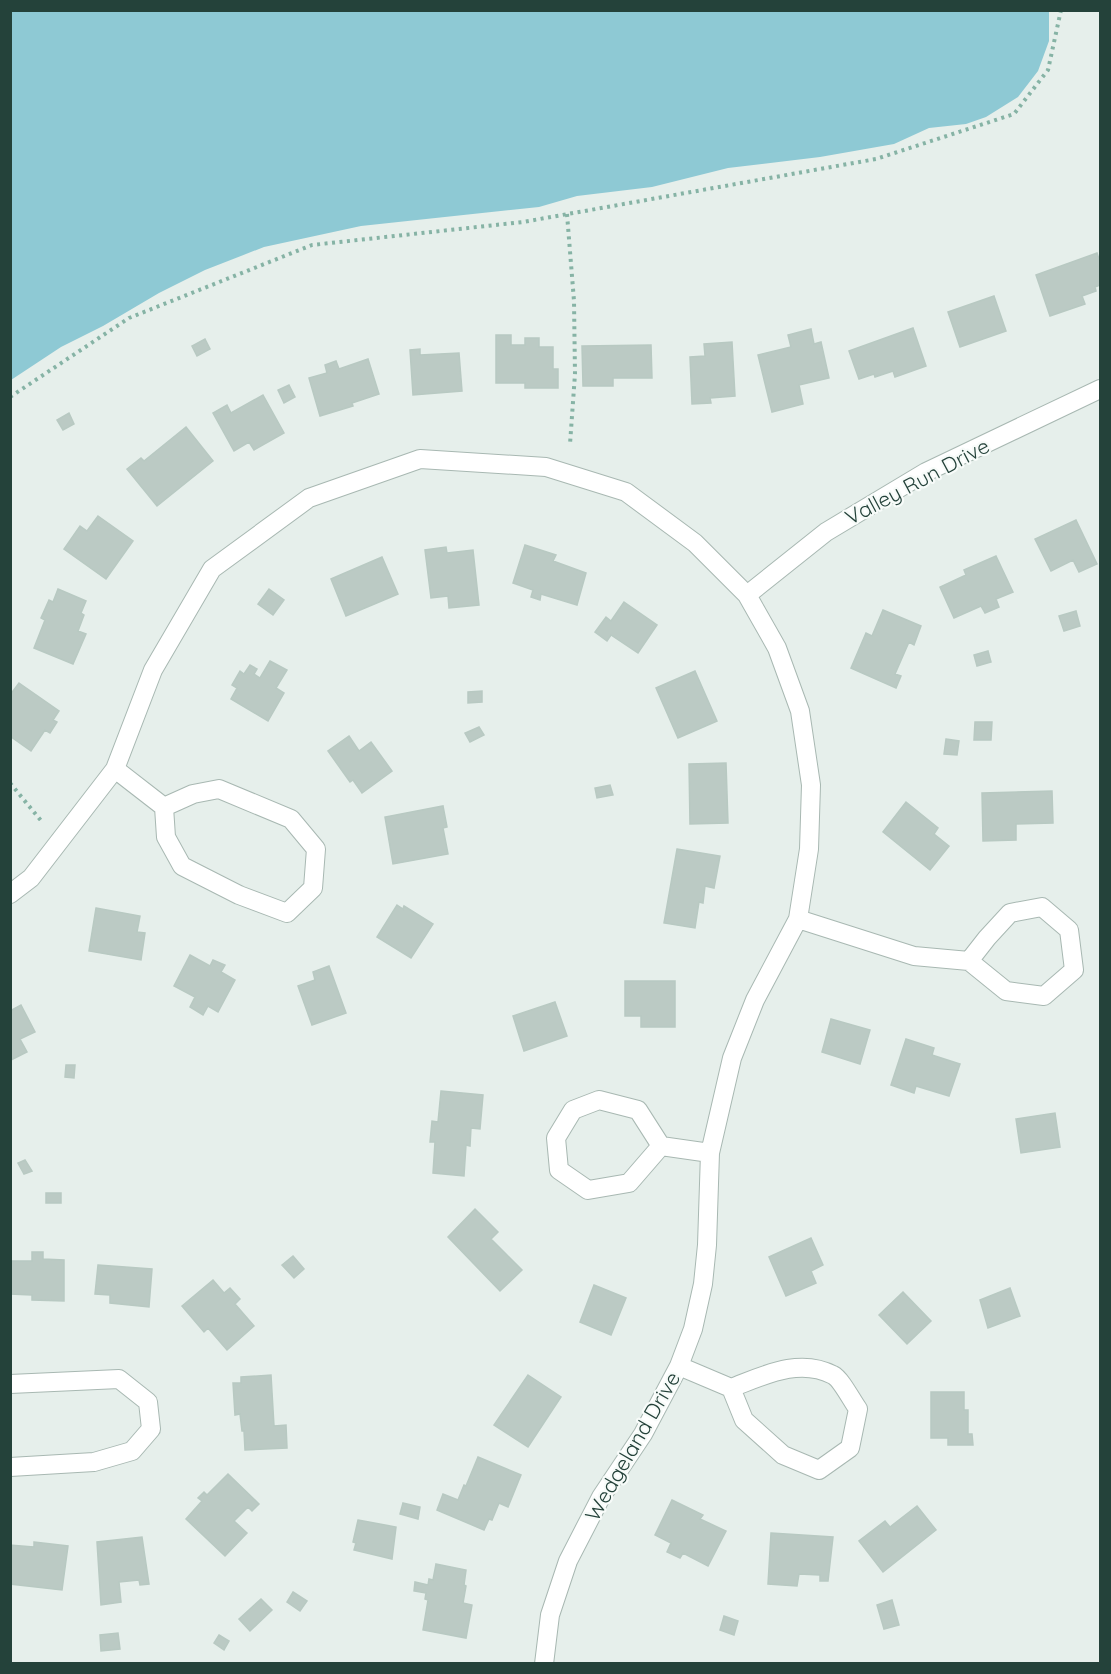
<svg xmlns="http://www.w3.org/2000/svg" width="1111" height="1674" viewBox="0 0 1111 1674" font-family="Quicksand,sans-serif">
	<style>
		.water { fill: #8ec9d4 }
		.building { fill: #bbcac4; stroke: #b8c9c2; stroke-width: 1.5 }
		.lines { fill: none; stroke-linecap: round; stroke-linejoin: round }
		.minor-casing { stroke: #a8b8b2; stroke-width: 20 }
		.path { stroke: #86b3a5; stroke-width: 4; stroke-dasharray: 3 4.5; stroke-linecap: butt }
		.minor { stroke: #fff; stroke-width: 18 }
		.labels { text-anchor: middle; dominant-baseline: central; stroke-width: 4.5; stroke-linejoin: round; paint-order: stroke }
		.street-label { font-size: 21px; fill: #24423a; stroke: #f7fbf9 }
	</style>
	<rect width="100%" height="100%" fill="#e6efeb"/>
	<!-- water -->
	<path class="water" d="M11 10H1049V41L1038 71 1018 97 986 117 966 124 929 128 894 144 820 157 728 168 652 187 577 196 539 207 361 226 264 247 205 270 159 293 103 326 61 347 11 380Z"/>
	<!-- building -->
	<path class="building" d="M1097 253 1100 262V285L1095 287 1096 291 1082 296 1085 304 1050 316 1036 275Z
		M994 296 1006 331 960 347 948 312Z
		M913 328 926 366 895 377 893 371 875 377 874 374 859 379 849 351Z
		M811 329 814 344 821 342 829 378 799 385 803 404 772 412 758 355 791 347 788 335Z
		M496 335H511V345H525V338H539V347H553V369H558V388H525V383H496Z
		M205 339 210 349 197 356 192 346Z
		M732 342 735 396 710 398 711 403 692 404 690 357 705 356 704 344Z
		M651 345 652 378H613V386H583L582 346Z
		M420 349V355L459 353 462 391 413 395 410 350Z
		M368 359 379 394 352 403 353 406 320 416 309 378 327 373 325 365 336 361 339 369Z
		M289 385 295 397 284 403 278 390Z
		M263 395 284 433 254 450 249 442 234 451 213 413 227 405 231 413Z
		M69 413 74 424 63 430 57 420Z
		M186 427 213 461 157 506 127 469 141 458 144 461Z
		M98 516 133 541 106 579 64 549 80 526 87 531Z
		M1076 520 1097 564 1079 572 1073 560 1051 571 1035 539Z
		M525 545 556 555 553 561 586 573 577 605 541 594 540 600 531 597 533 590 513 583Z
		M446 547 447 553 473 550 479 605 449 608 448 596 431 598 425 550Z
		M996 556 1013 592 996 599 999 607 985 613 981 606 954 618 940 587 966 575 964 570Z
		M382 557 398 594 346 616 331 579Z
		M58 589 86 601 81 613 84 615 78 631 86 634 73 664 34 648 45 620 41 618 49 600 53 602Z
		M269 589 284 600 273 615 258 604Z
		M624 602 657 625 638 653 611 635 607 641 595 632 606 617 611 621Z
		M883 610 921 626 914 645 909 642 895 674 901 676 896 688 851 668 866 633 872 636Z
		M1076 611 1080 626 1064 631 1059 616Z
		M988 651 991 662 977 666 974 655Z
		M270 661 287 670 276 688 284 693 268 721 231 699 237 688 232 685 240 671 244 674 250 665 257 669 254 674 260 678Z
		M695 671 717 721 678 738 656 688Z
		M19 683 59 711 53 720 57 722 50 733 45 730 31 751 10 736V695Z
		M482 691V702L468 703V692Z
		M975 722H992L991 740H974Z
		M479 727 484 735 470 742 465 733Z
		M349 736 359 751 371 742 392 771 362 793 353 780 350 782 328 751Z
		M946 739 959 741 957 755 944 754Z
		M726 763 728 823 690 824 689 764Z
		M610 785 613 795 597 798 595 788Z
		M1052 791 1053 823 1016 824V840L983 841 982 793Z
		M906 802 938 828 934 834 949 846 930 870 883 832Z
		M443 806 447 827 443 828 448 854 393 864 385 817Z
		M677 849 720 856 714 888 705 886 703 903 699 902 695 928 664 923Z
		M397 905 403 909 404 906 433 924 411 958 377 937Z
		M96 908 140 916 137 932 145 933 141 960 89 951Z
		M190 955 210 966 213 960 225 965 221 972 235 980 218 1012 208 1006 203 1015 190 1007 195 997 174 986Z
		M329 966 346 1013 312 1025 298 986 315 980 313 972Z
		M625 981H675V1027H641V1016H625Z
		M555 1002 567 1036 524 1051 513 1016Z
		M21 1005 35 1032 20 1039 27 1052 11 1060 10 1011Z
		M831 1019 870 1030 860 1064 822 1052Z
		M906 1039 934 1048 932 1055 960 1064 949 1096 916 1086 914 1093 891 1085Z
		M66 1065H75L74 1078 65 1077Z
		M441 1091 483 1095 480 1129 471 1128 470 1146 466 1145 464 1176 433 1173 435 1142H430L432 1121 438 1122Z
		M1055 1113 1060 1147 1021 1153 1016 1119Z
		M25 1160 32 1171 24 1174 18 1163Z
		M46 1193H61V1203H46Z
		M475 1209 498 1232 491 1239 522 1270 500 1291 448 1237Z
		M811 1238 823 1265 811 1271 816 1283 786 1296 769 1257Z
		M32 1252H43V1259L64 1260V1301L32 1300V1295L10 1294V1261H32Z
		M293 1256 304 1269 294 1278 282 1265Z
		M98 1265 152 1269 149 1307 110 1303V1295L95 1294Z
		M213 1280 224 1293 230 1288 240 1299 235 1304 254 1326 227 1350 208 1328 204 1332 182 1306Z
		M594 1285 626 1298 611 1335 580 1322Z
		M1010 1288 1020 1316 988 1328 980 1300Z
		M903 1292 931 1321 907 1344 879 1315Z
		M271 1375 274 1426 286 1425 287 1448 245 1450 244 1431H242L240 1414 235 1415 233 1383H241V1377Z
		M528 1375 561 1397 528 1447 494 1425Z
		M931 1392H964V1410H968V1434H972L973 1445H948V1438H931Z
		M478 1457 521 1475 508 1507 499 1503 492 1520 489 1519 484 1530 437 1510 443 1494 458 1500 464 1485 466 1486Z
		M228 1474 259 1504 252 1511 248 1507 234 1521 247 1533 225 1556 186 1519 202 1501 198 1498 204 1492 207 1495Z
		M672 1500 703 1515 700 1519 726 1531 708 1566 683 1553 680 1558 667 1552 671 1543 655 1535Z
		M403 1503 420 1507 418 1519 400 1514Z
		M917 1506 936 1530 883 1572 859 1541 885 1521 890 1527Z
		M358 1520 396 1527 392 1559 354 1550 356 1543 353 1542Z
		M771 1533 833 1537 828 1581H820V1575L799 1574 797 1586 768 1584Z
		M142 1537 149 1584 140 1585 139 1580 119 1582 121 1602 101 1605 97 1542Z
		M34 1542 68 1546 62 1590 10 1584V1545L34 1547Z
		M436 1564 466 1570 464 1585 466 1586 463 1603 472 1605 466 1638 423 1630 428 1600 425 1599 426 1593 414 1591 415 1582 428 1585 429 1579 433 1580Z
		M293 1592 307 1601 300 1611 287 1602Z
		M261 1599 272 1610 250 1631 239 1619Z
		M892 1600 899 1625 884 1629 877 1605Z
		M724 1616 738 1621 734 1635 720 1630Z
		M118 1633 120 1649 101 1651 100 1635Z
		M219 1635 229 1641 224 1650 214 1643Z"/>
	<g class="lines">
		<defs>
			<path id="minor" d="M747 595 826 532 926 472 1100 389
				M115 769 164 807 166 837 182 866 239 895 287 913 313 888 316 849 291 819 219 789 193 794 164 807
				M10 894 31 878 115 769 153 670 212 569 309 498 420 459 546 467 626 492 695 543 747 595 777 648 800 711 811 785 809 849 798 919 755 1000 732 1058 710 1153 707 1245 703 1284 693 1329 679 1366 643 1434 601 1497 568 1561 550 1615 544 1664
				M798 919 914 956 969 961 1006 991 1044 996 1074 970 1069 930 1042 907 1010 913 987 938 969 961
				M661 1146 629 1183 588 1190 559 1170 556 1138 573 1110 599 1100 638 1110 661 1146 710 1153
				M679 1366 731 1388 744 1420 783 1455 819 1470 850 1448 858 1409C852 1401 841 1379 833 1375 799 1357 763 1376 731 1388
				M10 1384 119 1379 148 1402 151 1429 132 1451 94 1462 10 1467"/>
		</defs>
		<!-- minor casing -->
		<use href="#minor" class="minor-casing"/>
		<!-- path -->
		<path class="path" d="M567 214 574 301 575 374 570 444
			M10 397 129 318 312 245 523 222 876 159 1014 114 1048 70 1061 10
			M10 783 43 823"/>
		<!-- minor -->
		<use href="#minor" class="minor"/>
	</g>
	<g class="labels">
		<!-- street labels -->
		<g class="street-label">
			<text transform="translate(917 481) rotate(-28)">Valley Run Drive</text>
			<text transform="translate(632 1446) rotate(-60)">Wedgeland Drive</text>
		</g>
	</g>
	<!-- border -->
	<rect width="1111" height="1674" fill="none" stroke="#24423a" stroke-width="24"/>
</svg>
